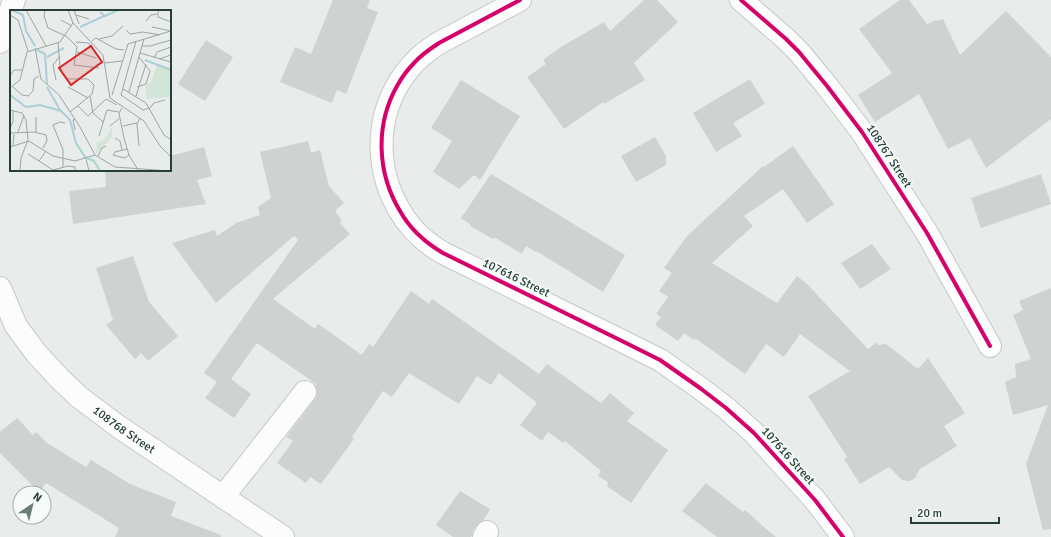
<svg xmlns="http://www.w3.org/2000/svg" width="1051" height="537" viewBox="0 0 1051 537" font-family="Signika,sans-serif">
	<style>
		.building { fill: #ced3d1 }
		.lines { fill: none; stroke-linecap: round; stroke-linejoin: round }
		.street-casing { stroke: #c5c9c7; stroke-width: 24 }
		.street { stroke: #fcfcfc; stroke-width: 22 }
		.cycleway-casing { stroke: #f6faf8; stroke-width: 6 }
		.cycleway { stroke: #d6006c; stroke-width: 4 }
		.labels { text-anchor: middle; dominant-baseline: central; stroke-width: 3.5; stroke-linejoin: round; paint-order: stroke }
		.street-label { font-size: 12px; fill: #263f39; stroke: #f6faf8 }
		.inset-river { fill: none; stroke: #accfd6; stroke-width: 2 }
		.inset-road { fill: none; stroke: #9aa7a3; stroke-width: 1 }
		.view { fill: #d62828; fill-opacity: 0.15; stroke: #d62828; stroke-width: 2 }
		.inset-edge { fill: none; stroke: #263f39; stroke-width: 2 }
	</style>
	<rect width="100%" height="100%" fill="#e8ecea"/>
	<!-- building -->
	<path class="building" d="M333 0H370L367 8 378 12 346 94 337 90 332 103 280 82 295 47 311 54Z
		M644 0H657L678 22 634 63 645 80 604 104 603 102 564 129 527 77 546 64 543 60 561 47 604 22 610 31Z
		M900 0H909L927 24 936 20 937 21 943 19 960 55 1006 11 1051 57V119L986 168 970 138 948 149 919 94 875 122 858 95 892 73 859 29Z
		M206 40 233 57 205 101 178 84Z
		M750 79 765 104 733 123 742 136 716 152 693 113Z
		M461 80 520 116 480 180 474 175 459 189 433 172 452 141 431 128Z
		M655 137 666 156V165L636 182 621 156Z
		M308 141 311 153 320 150 329 186 344 203 335 211 342 221 340 223 350 234 273 299 315 329 318 324 362 355 369 344 373 347 411 291 429 304 432 299 539 374 547 364 601 403 610 393 634 413 627 421 668 450 631 503 607 486 608 482 598 476 601 471 565 441 563 443 548 432 542 441 520 425 537 403 499 373 491 385 477 376 459 404 409 373 392 397 383 391 352 437 354 439 321 484 310 477 306 483 277 463 293 441 286 437 315 399 317 393 315 386 316 384 257 343 231 379 251 394 234 418 205 398 217 382 204 373 298 240 294 236 216 303 172 243 215 230 217 236 236 223 260 215 258 207 271 198 260 152Z
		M793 146 834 204 807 223 783 189 744 216 753 226 712 263 777 303 797 276 807 284 868 349 877 342 878 345 886 344 918 369 928 358 965 413 944 426 957 446 920 469 915 478 912 480 908 481 902 480 889 467 860 484 844 459 847 457 808 396 850 371 800 334 784 357 766 344 745 374 695 338 694 340 684 333 678 341 655 325 661 317 656 314 668 297 659 291 672 273 664 268 687 236 763 166 764 167Z
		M204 147 212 176 197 180 206 204 73 224 69 191 106 187 105 170H170V156Z
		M491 174 625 255 603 292 536 251V252L526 246 522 254 494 237 493 239 470 226 471 225 461 218Z
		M1041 174 1051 204 981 228 971 198Z
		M872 244 891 269 860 289 841 263Z
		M133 256 149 302 178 336 148 361 141 353 135 359 106 325 113 320 96 268Z
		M1051 288V529L1043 530 1026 464 1048 405 1013 415 1005 382 1016 377 1015 364 1031 359 1013 315 1023 310 1019 301Z
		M17 418 33 435 36 432 47 443 86 467 91 460 130 484 176 502 171 516 221 535V537H115L119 528 46 483 39 492 0 453V432Z
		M706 483 743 512 745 510 765 528 776 537H717L682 511Z
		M460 491 490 509 483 521 476 526 473 531 471 537H453L436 525Z"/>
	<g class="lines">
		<defs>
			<g id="street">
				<path d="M520 0 439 43C430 49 422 54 415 62 408 69 402 77 397 86 375 125 377 173 400 211 410 229 426 243 443 253L624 342 660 360 700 388 726 408 754 433 815 500 843 537"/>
				<path d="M741 0 786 39 799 52 827 86 862 132 927 233 990 346"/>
				<path d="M0 42 14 0"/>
				<path id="s1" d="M0 288 16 326 36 353 59 378 79 397 119 427 283 537"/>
				<path d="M223 497 305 392"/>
				<path d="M484 537 487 532"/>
			</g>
		</defs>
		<!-- street casing -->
		<use href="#street" class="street-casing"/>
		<!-- street -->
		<use href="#street" class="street"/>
		<defs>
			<path id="cycleway" d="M520 0 439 43C430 49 422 54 415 62 408 69 402 77 397 86 375 125 377 173 400 211 410 229 426 243 443 253L624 342 660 360 700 388 726 408 754 433 815 500 843 537
				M741 0 786 39 799 52 827 86 862 132 927 233 990 346"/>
		</defs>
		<!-- cycleway casing -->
		<use href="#cycleway" class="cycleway-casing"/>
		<!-- cycleway -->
		<use href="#cycleway" class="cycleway"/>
	</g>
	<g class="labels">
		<!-- street labels -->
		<g class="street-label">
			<text transform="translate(889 156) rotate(57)">108767 Street</text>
			<text transform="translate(516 278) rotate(26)">107616 Street</text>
			<text stroke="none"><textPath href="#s1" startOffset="192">108768 Street</textPath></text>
			<text transform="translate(788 456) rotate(48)">107616 Street</text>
		</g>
	</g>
	<!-- overview -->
	<g transform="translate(10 10)">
		<rect width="161" height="161" fill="#e8ecea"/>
		<path d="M147 55 161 59V87L137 89 135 77 142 70ZM102 117V127L86 144 87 132 95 129Z" fill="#d3e4d8"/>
		<path class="inset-river" d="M2 0 13 5 16 21 25 36M90 2 95 6 108 0M70 17 94 6M27 40 35 44 37 74M37 47 54 38M135 50 161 60M37 77 50 100M0 85 16 97 30 95 51 101 60 110 66 133 75 147 84 151 90 161"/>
		<path class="inset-road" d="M16 0 36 36M35 0 34 6 38 18 56 26M58 0 63 13 93 45 100 88 134 111 150 136 161 147M64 0 69 14M148 0V7L161 12M0 5 8 10 18 41M66 5 79 9M51 10 62 16M136 11 141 5 147 4M142 17 161 21M116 20 120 24 133 22 150 25M56 26 67 37 64 55 89 58M89 29 102 26 113 16M82 31 86 28 106 39 114 40M126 31 111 85 133 100 139 98M66 32 78 33 83 37M48 33 50 57 53 65 59 69H78L84 75 82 84 60 102M132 36H140L161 30M25 38 31 69 49 85 70 117 85 145 105 157 160 161M67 42 86 48M130 43 161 52M144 48 147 42 161 37M149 49 161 45M95 53 112 51M0 66 4 60H12M46 70 43 55 50 46M3 77 12 85 18 86 23 81 24 69 29 66M58 77 78 88M127 77 136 74 140 61 129 47M0 78 10 70 17 42 50 32 63 13M113 79 136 93 154 125 160 129M119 82 134 29M102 85 118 34 161 21M80 86 83 103M126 86 136 54M68 96 78 106 96 89 107 95M112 98 109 103 114 128 119 145 128 160M139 99 144 93 155 90M0 100 12 103 16 110 18 130 11 148 10 161M83 103 93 112M100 116 110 108M113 116 127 113M0 118 3 112V101M65 120 63 110 65 109M8 122 14 105M26 122V107M0 123 24 122 36 125M89 126 97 100 109 102M105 128 110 131 112 140M3 136 4 124M129 136 127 114 130 108M0 137 19 131 43 146 65 151 85 145M33 138 37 131 36 125M117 139 105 142 103 145 115 148 119 145M18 144 43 160 58 156 65 157V161M88 146 92 138 96 136M76 149 79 161M29 151 36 141M53 157V140L43 115 50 112 55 113"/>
		<path class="view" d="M81 36 92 52 61 75 49 58Z"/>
		<rect width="161" height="161" class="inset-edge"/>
	</g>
	<!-- north arrow -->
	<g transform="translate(32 505) rotate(35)"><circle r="19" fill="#f6faf8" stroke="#a3afac"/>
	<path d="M0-3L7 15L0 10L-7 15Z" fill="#6a7c77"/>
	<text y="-6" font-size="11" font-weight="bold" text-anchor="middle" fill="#263f39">N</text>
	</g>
	<!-- scale -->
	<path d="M911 517v6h88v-6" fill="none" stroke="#263f39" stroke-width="2"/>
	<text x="917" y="517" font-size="12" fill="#263f39" stroke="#f6faf8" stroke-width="3" paint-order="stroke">20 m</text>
</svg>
